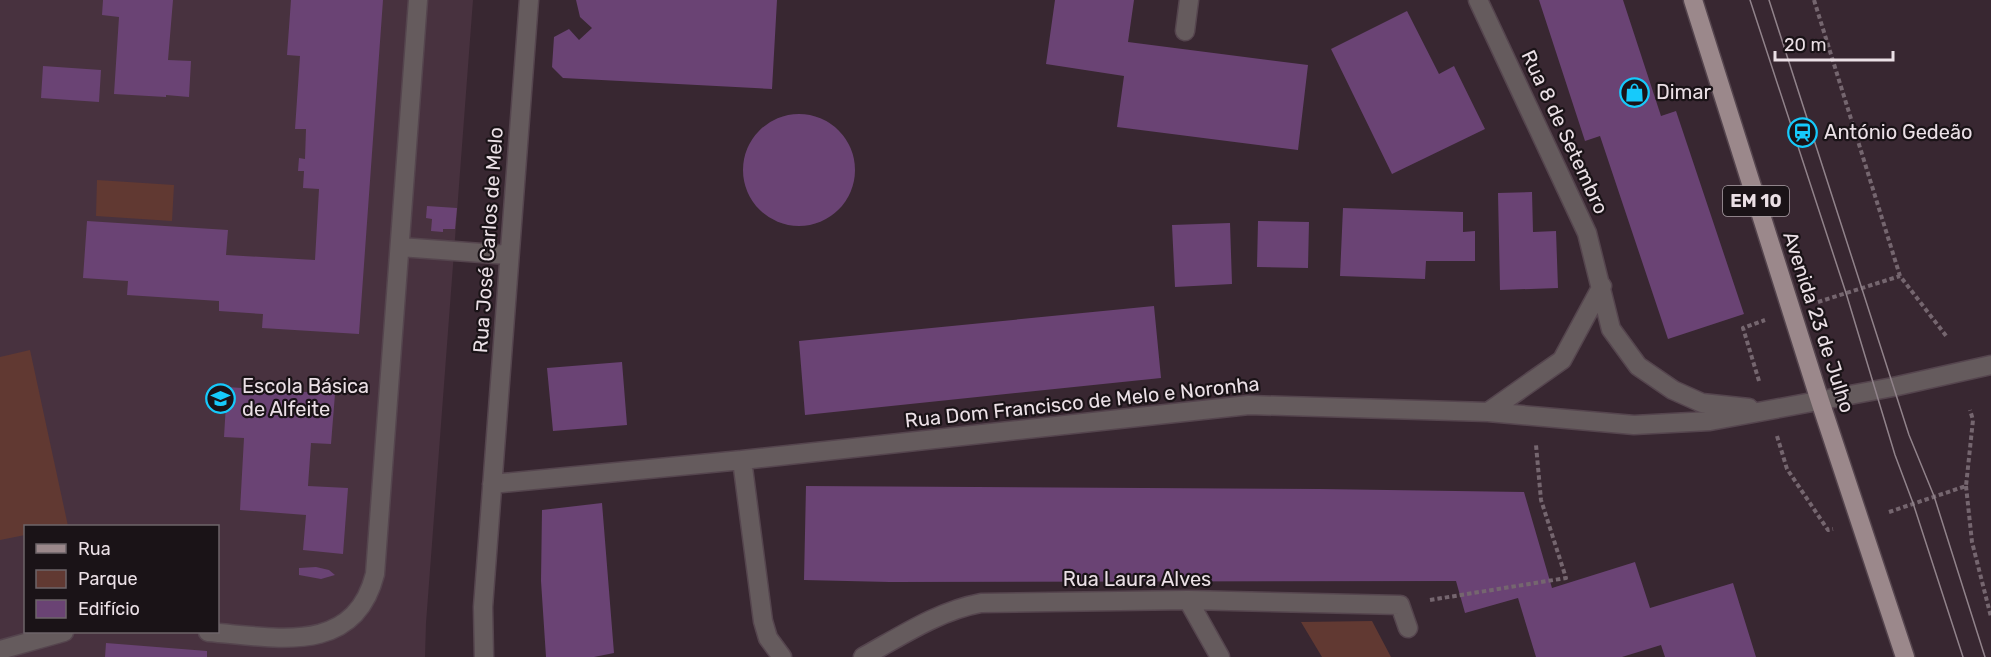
<svg xmlns="http://www.w3.org/2000/svg" width="1991" height="657" viewBox="0 0 1991 657" font-family="Rubik,sans-serif">
	<style>
		.built { fill: #48323f; fill-rule: evenodd }
		.green { fill: #613932 }
		.building { fill: #6a4374 }
		.lines { fill: none; stroke-linecap: round; stroke-linejoin: round }
		.minor-casing { stroke: #55454e; stroke-width: 21 }
		.major-casing { stroke: #55454e; stroke-width: 21 }
		.path { stroke: #75666f; stroke-width: 4; stroke-dasharray: 4.5 3; stroke-linecap: butt }
		.minor { stroke: #655b5d; stroke-width: 18 }
		.major { stroke: #9b888b; stroke-width: 18 }
		.tram { stroke: #91838b; stroke-width: 1.5 }
		.labels { text-anchor: middle; dominant-baseline: central; stroke-width: 4.5; stroke-linejoin: round; paint-order: stroke }
		.shield { fill: #1a1317; stroke: #aca2a8; stroke-width: 1.5 }
		.shield-label { font-size: 18px; font-weight: bold; fill: #ebe0e6 }
		.poi-label { font-size: 20px; fill: #ebe0e6; stroke: #1a1317; text-anchor: start }
		.street-label { font-size: 20px; fill: #ebe0e6; stroke: #1a1317 }
	</style>
	<rect width="100%" height="100%" fill="#382731"/>
	<!-- built -->
	<path class="built" d="M0 0H473L426 623 425 657H0ZM26 526H218V632H26Z"/>
	<!-- green -->
	<path class="green" d="M97 180 174 185 172 221 96 216Z
		M30 350 68 526H26L25 535 0 540V357Z
		M1372 621 1391 657H1322L1301 622Z"/>
	<!-- building -->
	<path class="building" d="M103 0H173L168 60 191 61 189 97 166 95V97L114 94 119 17 102 15Z
		M291 0H383L359 334 262 328 263 314 219 311V301L127 295 128 281 83 278 87 221 228 230 226 255 315 260 319 189 303 188 304 171H298L299 158 305 159 306 129H295L300 56 287 55Z
		M576 0H777L772 89 563 78 552 67 554 37 569 29 579 40 592 28 580 17Z
		M1055 0H1134L1128 42 1308 65 1298 150 1117 127 1124 76 1046 64Z
		M1539 0H1623L1661 116 1676 111 1744 314 1668 339 1600 136 1585 141Z
		M1407 11 1439 74 1454 66 1485 129 1392 174 1331 49Z
		M43 66 101 70 99 102 41 98Z
		M743 170a56 56 0 1 1 112 0a56 56 0 1 1-112 0Z
		M1532 192 1533 232 1556 231 1558 288 1500 290 1498 193Z
		M427 206 457 208 455 229H443V232L431 231 432 219 426 218Z
		M1343 208 1463 212V232L1475 231V261H1426L1425 279 1340 276Z
		M1258 221 1309 222 1308 268 1257 267Z
		M1230 223 1232 284 1175 287 1172 225Z
		M1154 306 1161 378 805 415 799 341Z
		M622 362 627 425 553 431 547 368Z
		M227 387 335 394 331 444 311 443 308 486 348 488 343 554 303 550 306 515 240 510 244 438 224 437Z
		M806 486 1320 489 1524 492 1552 588 1635 562 1650 608 1733 583 1756 657H1665L1661 645 1622 657H1536L1518 598 1465 613 1456 581 890 582 804 580Z
		M602 503 614 653 594 657H546L541 581 542 510Z
		M316 567 329 570 335 575 321 579 299 575V568Z
		M106 643 207 651V657H105Z"/>
	<g class="lines">
		<defs>
			<path id="minor" d="M1478 0 1587 233 1611 329 1638 366 1673 390 1702 403 1749 408
				M1185 31 1189 0
				M400 247 509 255
				M1488 412 1562 360 1602 286
				M742 460 763 621 768 638 782 657
				M492 484 742 460 1249 405 1488 412 1634 425 1710 421 1893 387 1991 365
				M1188 600 1220 657
				M208 632C275 637 354 657 375 574L418 0
				M0 650 64 632
				M484 657 483 607 529 0
				M863 657C901 636 938 611 981 603L1188 600 1400 605 1408 628"/>
			<path id="major" d="M1693 0 1820 401 1905 657"/>
		</defs>
		<!-- minor casing -->
		<use href="#minor" class="minor-casing"/>
		<!-- major casing -->
		<use href="#major" class="major-casing"/>
		<!-- path -->
		<path class="path" d="M1814 0 1900 276 1947 337
			M1818 302 1900 276
			M1759 381 1743 328 1765 320
			M1777 436 1787 469 1828 530 1833 529
			M1966 486 1972 542 1991 617
			M1889 512 1966 486 1973 420 1970 410
			M1430 600 1566 578 1541 500 1536 445"/>
		<!-- minor -->
		<use href="#minor" class="minor"/>
		<!-- major -->
		<use href="#major" class="major"/>
		<!-- tram -->
		<path class="tram" d="M1750 0 1846 293 1895 455 1913 503 1963 657
			M1769 0 1909 435 1934 496 1985 657"/>
	</g>
	<!-- icons -->
	<defs>
		<symbol id="shop-ring" viewBox="-11 -11 22 22"><circle r="9.5" fill="#1a1317" stroke="#16cafb" stroke-width="1.5"/><path d="M-5-2.5h2.3a2.7 3.5 0 0 1 5.4 0H5L5.5 6h-11ZM-1.5-2.5h3a1.5 2.3 0 0 0-3 0Z" fill="#16cafb"/></symbol>
		<symbol id="station-ring" viewBox="-11 -11 22 22"><circle r="9.5" fill="#1a1317" stroke="#16cafb" stroke-width="1.5"/><path d="M-3-6H3Q5-6 5-4V2Q5 4 3 4L4.5 6H3L1.5 4h-3L-3 6H-4.5L-3 4Q-5 4-5 2V-4Q-5-6-3-6ZM-3.5-4v3h7v-3ZM-3.5 1v1.5H-2V1ZM2 1v1.5H3.5V1Z" fill="#16cafb"/></symbol>
		<symbol id="school-ring" viewBox="-11 -11 22 22"><circle r="9.5" fill="#1a1317" stroke="#16cafb" stroke-width="1.5"/><path d="M0-5L7-2L0 1L-7-2ZM-4 1L0 2.5L4 1V4Q0 6-4 4Z" fill="#16cafb"/></symbol>
	</defs>
	<g fill-rule="evenodd">
		<use href="#shop-ring" x="1618" y="76" width="33" height="33"/>
		<use href="#station-ring" x="1786" y="116" width="33" height="33"/>
		<use href="#school-ring" x="204" y="382" width="33" height="33"/>
	</g>
	<g class="labels">
		<!-- shield labels -->
		<rect class="shield" x="1723" y="186" width="66" height="30" rx="4.5"/>
		<g class="shield-label">
			<text x="1756" y="201">EM 10</text>
		</g>
		<!-- poi labels -->
		<g class="poi-label">
			<text x="1656" y="92">Dimar</text>
			<text x="1824" y="132">António Gedeão</text>
			<text x="242" y="386">Escola Básica<tspan x="242" dy="23">de Alfeite</tspan></text>
		</g>
		<!-- street labels -->
		<g class="street-label">
			<text transform="translate(1565 132) rotate(65)">Rua 8 de Setembro</text>
			<text transform="translate(488 240) rotate(-86)">Rua José Carlos de Melo</text>
			<text transform="translate(1819 322) rotate(72)">Avenida 23 de Julho</text>
			<text transform="translate(1082 402) rotate(-6)">Rua Dom Francisco de Melo e Noronha</text>
			<text x="1137" y="579">Rua Laura Alves</text>
		</g>
	</g>
	<!-- legend -->
	<rect x="24" y="525" width="195" height="108" fill="#1a1317" stroke="#6e656a" stroke-width="1.5"/>
	<rect x="36" y="544" width="30" height="9" fill="#9b888b" stroke="#6e656a" stroke-width="1.5"/>
	<text x="78" y="555" font-size="18" fill="#ebe0e6">Rua</text>
	<rect x="36" y="570" width="30" height="18" fill="#613932" stroke="#6e656a" stroke-width="1.5"/>
	<text x="78" y="585" font-size="18" fill="#ebe0e6">Parque</text>
	<rect x="36" y="600" width="30" height="18" fill="#6a4374" stroke="#6e656a" stroke-width="1.5"/>
	<text x="78" y="615" font-size="18" fill="#ebe0e6">Edifício</text>
	<!-- scale -->
	<path d="M1775 51v9h118v-9" fill="none" stroke="#ebe0e6" stroke-width="3"/>
	<text x="1784" y="51" font-size="18" fill="#ebe0e6" stroke="#1a1317" stroke-width="4.5" paint-order="stroke">20 m</text>
</svg>
